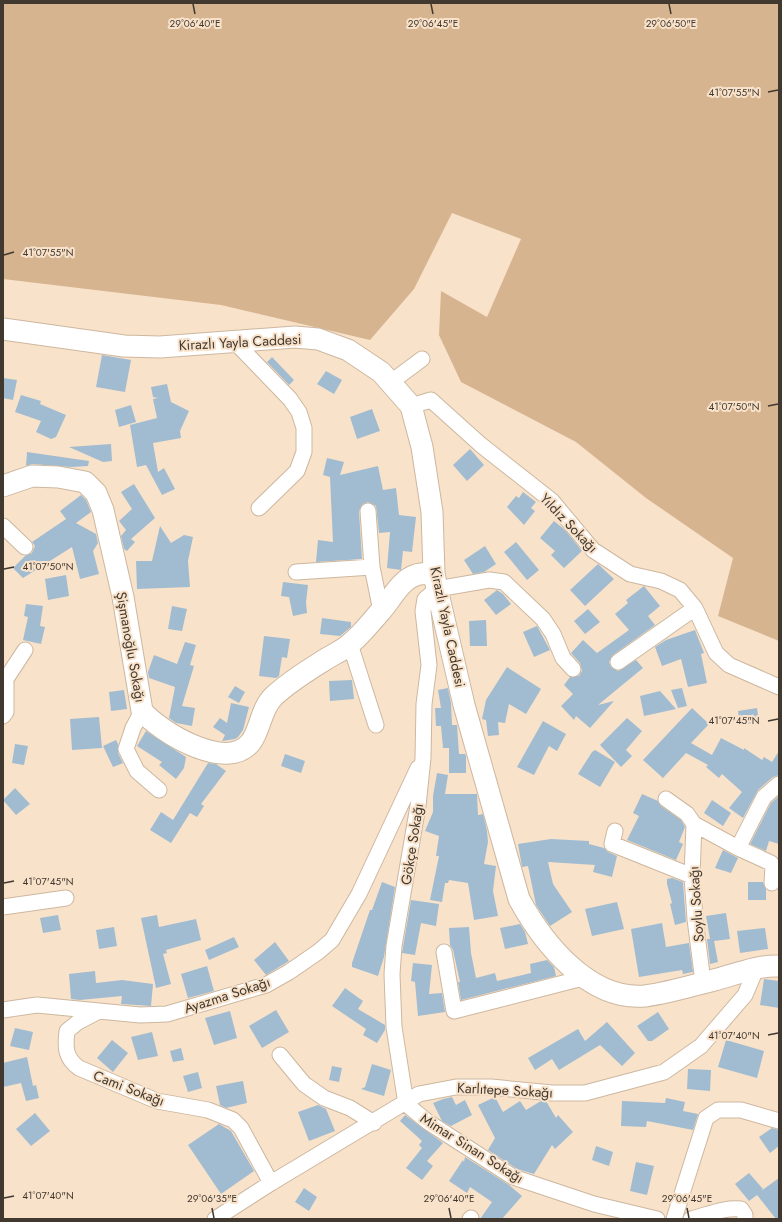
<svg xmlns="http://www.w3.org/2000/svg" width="782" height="1222" viewBox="0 0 782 1222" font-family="Jost,sans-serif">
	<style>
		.green { fill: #d6b48f }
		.building { fill: #a1bcd0 }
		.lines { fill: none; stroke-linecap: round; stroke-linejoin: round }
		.street-casing { stroke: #cdb79f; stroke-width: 17 }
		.secondary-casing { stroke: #cdb79f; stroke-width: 23 }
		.street { stroke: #fff; stroke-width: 15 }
		.secondary { stroke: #fff; stroke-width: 21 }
		.ticks { fill: none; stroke: #41382f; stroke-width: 1.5 }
		.labels { text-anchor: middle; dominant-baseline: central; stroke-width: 4; stroke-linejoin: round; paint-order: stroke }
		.street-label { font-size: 14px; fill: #41382f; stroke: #f9e2ca }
		.ticks-label { font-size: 10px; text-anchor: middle; fill: #41382f; stroke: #f9e2ca; stroke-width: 4; stroke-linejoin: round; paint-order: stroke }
	</style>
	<rect width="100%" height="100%" fill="#f9e2ca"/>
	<!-- green -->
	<path class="green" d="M3 3H779V641L718 616 733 558 646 498 576 442 461 382 439 335 441 291 487 317 521 239 452 213 414 289 370 340 221 305 3 279Z"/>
	<!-- building -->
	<path class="building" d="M102 355 131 360 125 392 96 387Z
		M272 357 294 380 289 385 267 362Z
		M326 371 342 380 334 394 317 384Z
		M3 378 17 380 13 400 3 398Z
		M167 384 171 402 189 411 180 431 181 438 153 443 158 472 164 468 175 489 162 495 146 465 137 467 130 425 157 418 153 399 158 398 153 397 151 387Z
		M21 395 41 401 40 404 66 415 56 437 51 439 36 432 41 421 15 412Z
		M131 405 136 422 119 427 115 410Z
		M372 409 380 431 357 439 350 417Z
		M111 444 112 461 103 462 69 447Z
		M470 449 484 465 467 481 453 465Z
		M27 452 89 461 88 466 71 467 32 464 26 466Z
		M327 458 344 462 340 475 378 466 383 490 396 488 399 515 416 517 412 552 403 551 401 570 387 568 390 532 379 533 376 506 368 502 363 504 359 511 362 559 316 562 318 540 333 542 330 477 323 475Z
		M134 484 155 518 131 539 135 542 127 551 124 549 121 536 126 530 119 521 132 509 121 492Z
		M523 492 536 502 531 508 535 511 524 525 507 507 516 496 519 498Z
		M81 495 86 500 91 512 76 523 96 534 98 543 93 551 99 574 80 579 72 547 23 578 13 568 25 556 32 553 35 546 32 542 66 519 60 511Z
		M554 521 565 530 582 551 564 568 551 555 555 551 540 538Z
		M160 526 171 543 184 535 193 537 188 561 190 587 137 589 136 561H152Z
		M516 542 539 570 527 580 504 552Z
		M485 546 496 564 484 572 473 574 464 560Z
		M598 564 614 579 585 606 570 590Z
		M66 575 69 596 48 600 45 579Z
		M283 582 308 585 306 602 307 613 293 616 289 597 281 596Z
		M644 586 660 606 648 616 655 625 613 655 609 662 611 667 618 671 636 660 643 668 598 705 614 701 590 728 576 716 574 720 561 706 573 694 564 685 570 677 579 676 582 671 580 663 571 653 583 640 597 653 629 630 615 614 628 603 626 600Z
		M497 590 503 594 511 604 496 615 484 600Z
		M26 604 43 606 40 626 45 627 41 644 23 640 28 617 24 616Z
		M172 606 187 609 182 631 168 629Z
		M588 609 600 622 585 634 574 621Z
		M322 618 351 622V627L340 636 320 634Z
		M486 620 487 646H470L469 621Z
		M537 626 550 650 534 657 523 632Z
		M695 630 704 653 701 654 707 683 688 687 681 659 662 666 655 647 666 640Z
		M264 636 290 639 287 658 282 657 279 676 276 678 259 676Z
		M185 642 196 645 190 665 194 666 182 706 195 708 192 726 176 723 169 718 175 687 149 678 148 672 154 655 177 664Z
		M507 667 541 689 526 714 509 704 505 723 498 722 499 735 488 736 486 720 482 719 486 700Z
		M352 680 354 699 330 701 329 681Z
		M235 686 245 692 239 703 228 697Z
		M448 688 451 703 452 725H457L459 754H465L466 756V773H449V748H443L441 726H436L435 708H441L438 690Z
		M682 688 687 706 678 708 671 690Z
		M124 690 127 709 111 711 109 692Z
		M660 691 676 709 644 716 640 696Z
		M231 703 249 707 243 730 238 737 235 739 222 741 225 735 213 727 220 718 227 723Z
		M692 708 709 724 691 743 712 755 721 738 744 750V748L762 760 764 757 772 762 779 751V775L773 777 758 790 743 818 729 808 742 792 722 774 719 778 706 767 708 765 686 753 663 778 643 760Z
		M757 708 759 722 740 725 738 711Z
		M99 717 102 748 72 750 70 719Z
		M627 718 642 731 626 750 632 756 621 767 600 745Z
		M543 721 566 734 557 751 549 746 534 775 517 767Z
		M146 731 186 757 184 768 176 779 159 765 162 762 137 746Z
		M116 740 118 744V753L123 763 113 767 103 746Z
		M15 744 28 746 24 765 12 763Z
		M595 750 615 762 600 787 578 774 592 752Z
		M285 754 305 761 301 773 281 766Z
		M208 763 216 764 226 771 201 804 204 806 197 817 190 813 171 843 150 830 161 812 173 820Z
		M437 773 448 775 445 794H477L478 815 483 814 487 831 488 842 484 864 496 866 493 891 498 916 474 920 468 883 449 880 448 883H445L442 902 430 900 439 856H436L439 836 425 831 433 812V796Z
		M15 788 30 804 16 815 3 800Z
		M642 794 658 801 661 806 681 820 685 827 679 842 683 844 676 860 627 840 639 816 633 813Z
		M779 796V844L769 841 766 851 750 844 771 803Z
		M712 800 731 813 723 826 704 813Z
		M551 839 589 841V844L604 848 608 852 617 856 612 877 593 872 595 865 548 862 553 884 572 912 550 926 536 905 528 866 522 867 518 844Z
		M723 850 738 858 731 873 715 868Z
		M672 878 683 882 686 922 675 925 670 904 672 903 667 884V879Z
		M382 882 395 887 384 957 378 976 352 967V963L370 910H372Z
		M748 882H763L766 889V900H748Z
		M411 900 439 904 436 926 421 923 415 955 402 953Z
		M617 902 624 929 592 936 585 909Z
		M726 913 730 939 714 941 718 962 710 964 707 939H710L706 916Z
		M58 915 61 930 43 933 40 918Z
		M157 915 159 927 196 919 201 940 166 950 167 953 163 954 171 984 156 988 141 918Z
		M662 923 666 947 689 943 693 972 683 974 682 970 639 977 631 929Z
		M520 924 525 932 528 944 505 949 500 928Z
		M114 927 117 946 99 949 96 930Z
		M469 927 471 953 476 978 495 973 497 981 531 973 530 964 547 960 554 967 556 976 461 1000 458 982H460L453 950 450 945 449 928Z
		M765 928 768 949 740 953 737 931Z
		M234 937 239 947 209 960 205 950Z
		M275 942 289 961 266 975 254 960Z
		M413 963 432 965 429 994 442 993 445 1012 418 1016 415 982 411 981Z
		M207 966 214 991 188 998 181 974Z
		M95 971 96 983 122 980 153 984 151 1006 121 1004 122 996 80 1000 71 999 69 974Z
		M764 979 779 981V1008L760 1005Z
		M345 988 363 1001 358 1009 385 1025V1030L377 1043 363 1035 366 1029 332 1006Z
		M276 1010 289 1032 262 1048 249 1026Z
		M230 1011 237 1038 214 1045 205 1018Z
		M658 1012 669 1029 652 1041H648L637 1026Z
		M607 1022 635 1053 622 1066 600 1045 559 1070 552 1059 535 1070 528 1058 578 1029 585 1041Z
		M15 1028 33 1032 29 1050 10 1046Z
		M152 1032 158 1056 138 1060 131 1037Z
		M112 1040 128 1053 113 1072 97 1058Z
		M726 1040 764 1051 757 1078 718 1067Z
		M181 1048 184 1060 173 1062 170 1051Z
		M27 1057 33 1086 36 1085 39 1098 26 1101 21 1083 3 1087V1063Z
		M372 1064 391 1070 384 1096 361 1089 365 1087Z
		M332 1066 342 1068 339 1082 329 1080Z
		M688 1069 711 1070 710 1091 687 1089Z
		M198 1072 202 1088 188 1092 183 1076Z
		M243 1081 247 1103 226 1108 220 1105 216 1086Z
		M452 1097 456 1105 465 1100 472 1115 451 1126 442 1121 433 1103 443 1099Z
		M495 1097 503 1112 520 1101 526 1110 541 1101H546L556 1118 558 1115 573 1132 555 1149 552 1145 534 1174 517 1169 488 1150 495 1138 478 1105Z
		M666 1098 685 1102 683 1111 698 1114 693 1130 647 1121 646 1127 621 1126 622 1101 665 1103Z
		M318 1105 326 1109 335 1131 309 1141 298 1112Z
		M35 1113 50 1131 31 1146 16 1129Z
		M405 1115 443 1143 427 1161 433 1166 422 1180 406 1168 422 1148 419 1145 422 1141 400 1121Z
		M219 1124 231 1131 254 1171 221 1194 188 1145Z
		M772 1128 779 1130V1146L770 1153 759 1137Z
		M596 1146 613 1152 609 1166 592 1160Z
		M465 1157 509 1185 522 1196 502 1219H480L492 1202 470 1187 467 1193 449 1181 463 1160 464 1162Z
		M636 1162 654 1166 647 1195 630 1191Z
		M749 1173 763 1189 761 1191 779 1178V1219H776L757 1195 749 1201 735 1184Z
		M304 1188 317 1197 309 1211 295 1202Z"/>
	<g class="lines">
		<defs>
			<path id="street" d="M233 340 290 399 299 412 304 428V452L297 471 259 508
				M391 382 422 359
				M411 406 431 400 481 445 552 501 593 550 630 574 661 581 680 590 695 608 716 653 729 665 779 687
				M368 511 372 567 381 611
				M3 526 25 547
				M296 572 372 567
				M350 644 376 725
				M618 662 695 608
				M573 669 563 658 553 634 543 619 504 582 489 580 437 589 425 599 423 611 429 665 424 704 423 758 418 806 394 946 392 974 394 1027 406 1104 428 1122 513 1177 594 1204 657 1219
				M142 711 133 728 126 749 137 771 159 790
				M3 716 6 712V679L25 650
				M666 799 687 814 694 824 692 876 695 919 703 982
				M694 824 738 848 764 797 779 784
				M615 831 612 844 692 876
				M738 848 771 863 773 867 772 883
				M3 907 66 898
				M444 952 454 1011 583 978
				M3 1010 37 1005 140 1015 167 1014 266 985 289 972 318 952 332 940 359 894 418 768
				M99 1011 78 1022 67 1031C65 1047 65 1058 79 1068L157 1101 208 1110 233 1120 241 1128 271 1183
				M280 1055 304 1084 324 1098 350 1108 374 1123
				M215 1219 271 1183 419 1094 456 1087H491L552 1093H585L664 1072 701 1046 745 995 756 969
				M470 1219 471 1218
				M674 1219 706 1118 718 1110H741L779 1121
				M691 1219C708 1215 724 1207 741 1209L745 1215V1219"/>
			<path id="secondary" d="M3 329 124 346 160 347 295 337 318 339 348 350 381 372 411 406 422 447 432 512 434 573 437 589 464 705 519 899C543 943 589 1001 645 996 668 993 691 986 714 980 734 975 758 965 779 966
				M3 486 32 476 58 477 85 482 96 493 103 510 123 597 142 711C160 732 227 773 251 742 261 728 261 708 274 696 290 681 307 671 326 659 334 654 344 650 351 643 362 634 371 622 380 612 391 600 400 580 416 575 421 573 428 574 434 573"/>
		</defs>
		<!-- street casing -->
		<use href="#street" class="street-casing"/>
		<!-- secondary casing -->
		<use href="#secondary" class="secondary-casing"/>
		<!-- street -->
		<use href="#street" class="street"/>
		<!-- secondary -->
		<use href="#secondary" class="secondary"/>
	</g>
	<!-- ticks -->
	<path class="ticks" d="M193 4 195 14M431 4 433 14M669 4 671 14M768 92 778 90M4 255 14 252M768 406 778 404M4 569 14 567M768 721 778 719M4 883 14 881M768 1035 778 1033M4 1198 14 1196M212 1208 214 1218M449 1208 451 1218M687 1208 689 1218"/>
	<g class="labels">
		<!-- street labels -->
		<g class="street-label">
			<text transform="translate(240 342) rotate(-3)">Kirazlı Yayla Caddesi</text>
			<text transform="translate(569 523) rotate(46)">Yıldız Sokağı</text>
			<text transform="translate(448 627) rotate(78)">Kirazlı Yayla Caddesi</text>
			<text transform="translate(131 647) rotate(80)">Şişmanoğlu Sokağı</text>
			<text transform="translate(412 844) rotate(-81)">Gökçe Sokağı</text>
			<text transform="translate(696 904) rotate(-94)">Soylu Sokağı</text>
			<text transform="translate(227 995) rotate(-18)">Ayazma Sokağı</text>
			<text transform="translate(129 1088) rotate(21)">Cami Sokağı</text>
			<text transform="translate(505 1090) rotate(3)">Karlıtepe Sokağı</text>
			<text transform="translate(472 1148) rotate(32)">Mimar Sinan Sokağı</text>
		</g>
	</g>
	<g class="ticks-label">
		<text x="195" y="27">29°06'40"E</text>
		<text x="433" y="27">29°06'45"E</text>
		<text x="671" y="27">29°06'50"E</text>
		<text x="734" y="96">41°07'55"N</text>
		<text x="48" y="256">41°07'55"N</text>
		<text x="734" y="410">41°07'50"N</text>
		<text x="48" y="570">41°07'50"N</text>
		<text x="734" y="724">41°07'45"N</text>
		<text x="48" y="885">41°07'45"N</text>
		<text x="734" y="1039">41°07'40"N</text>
		<text x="48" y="1199">41°07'40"N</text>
		<text x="212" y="1202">29°06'35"E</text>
		<text x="449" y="1202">29°06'40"E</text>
		<text x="687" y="1202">29°06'45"E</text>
	</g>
	<!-- border -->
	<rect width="782" height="1222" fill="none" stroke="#41382f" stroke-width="8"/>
</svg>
